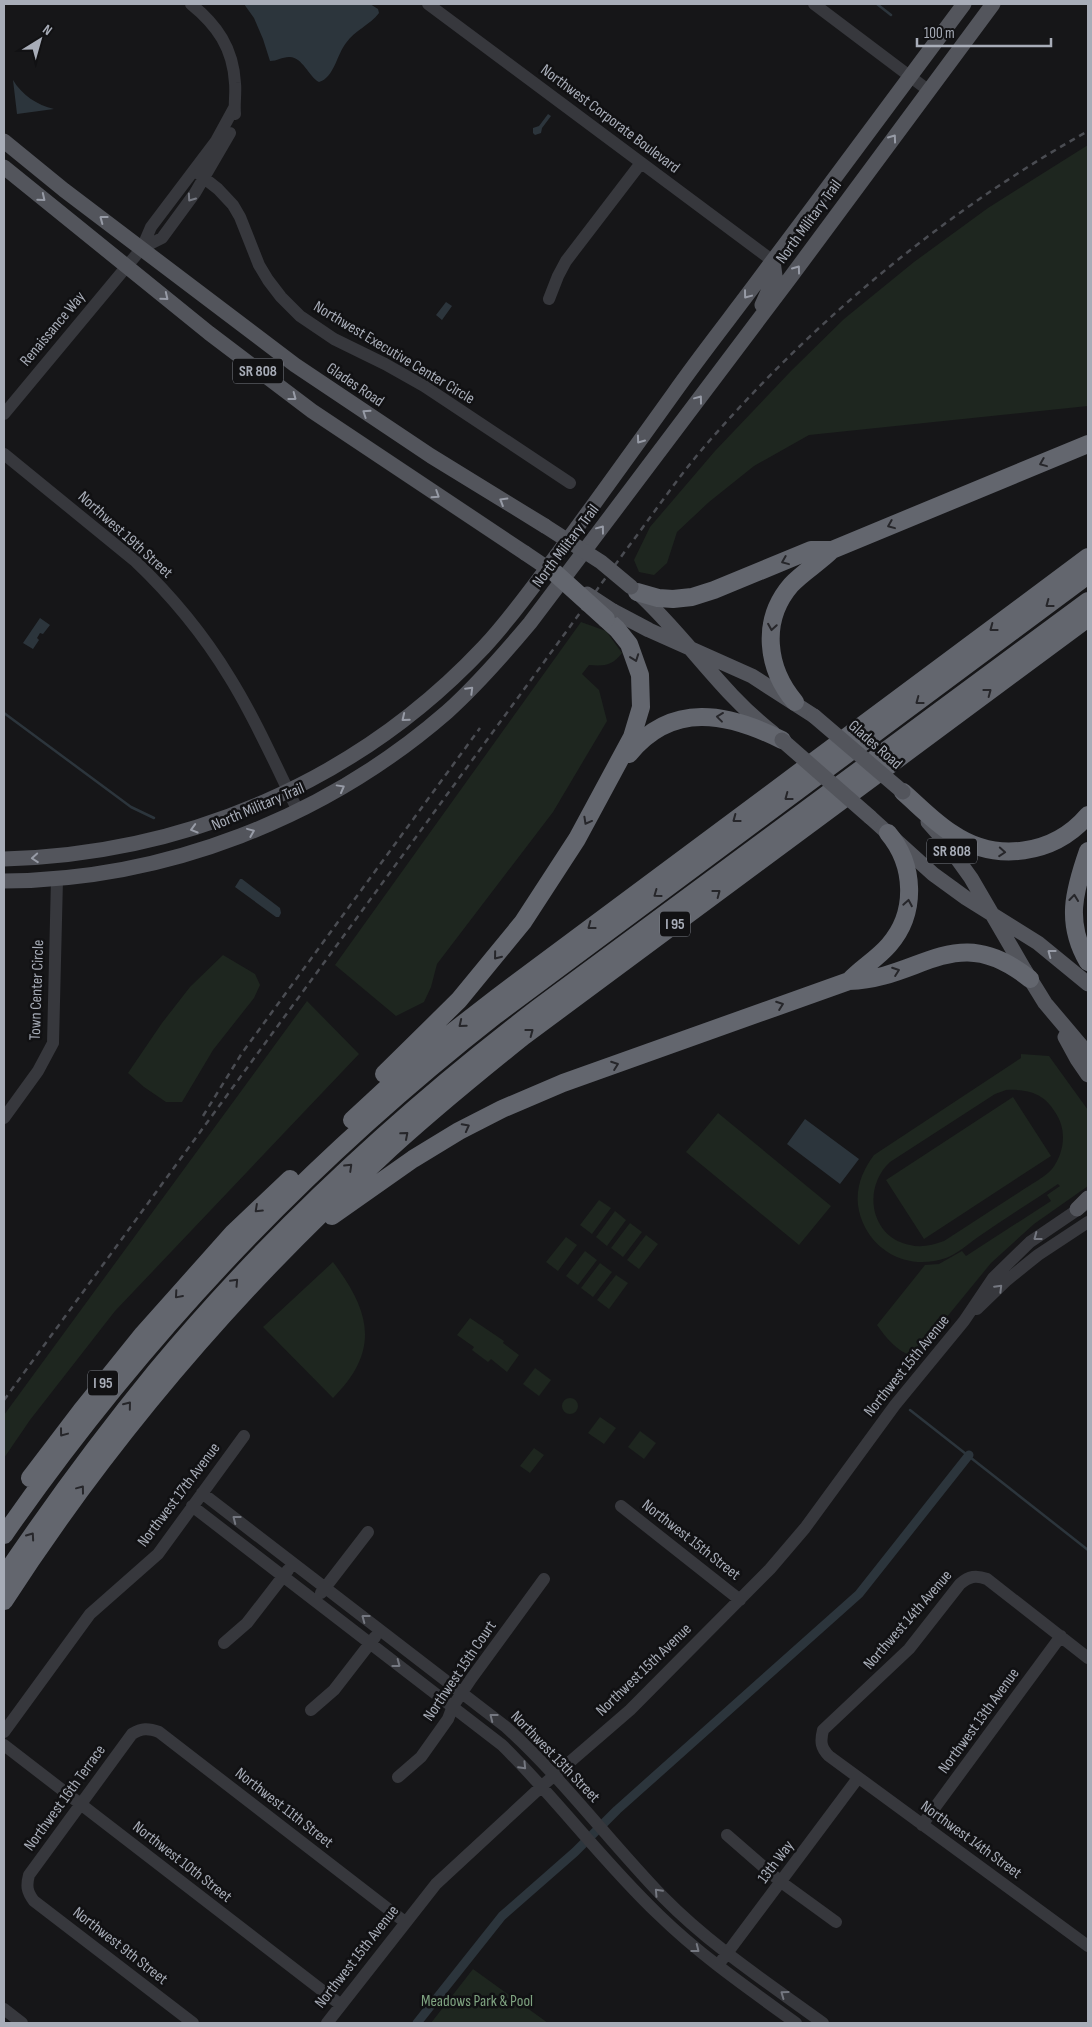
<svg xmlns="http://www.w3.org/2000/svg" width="1092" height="2027" viewBox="0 0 1092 2027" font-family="'Sofia Sans Condensed',sans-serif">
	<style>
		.green { fill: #1e261f; fill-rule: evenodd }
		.water { fill: #2c353c }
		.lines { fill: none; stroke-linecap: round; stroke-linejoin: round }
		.stream { stroke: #2c353c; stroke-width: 2.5 }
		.canal { stroke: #2c353c; stroke-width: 9 }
		.minor { stroke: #37383d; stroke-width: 12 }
		.major { stroke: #53555c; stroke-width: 15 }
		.highway { stroke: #63666e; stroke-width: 18 }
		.rail { stroke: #4a4c52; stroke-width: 2.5; stroke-dasharray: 6 5; stroke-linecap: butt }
		.major-bridge { stroke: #53555c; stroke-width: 15 }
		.highway-bridge { stroke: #63666e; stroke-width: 18 }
		.oneway { stroke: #979ba6 }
		.oneway2 { stroke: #757881 }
		.oneway3 { stroke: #26262a }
		.labels { text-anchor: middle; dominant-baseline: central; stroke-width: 5; stroke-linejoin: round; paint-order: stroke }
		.shield { fill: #111113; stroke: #7b7e86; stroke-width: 1 }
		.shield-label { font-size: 15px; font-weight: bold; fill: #a8adb8 }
		.street-label { font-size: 16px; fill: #a8adb8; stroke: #111113 }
		.park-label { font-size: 16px; fill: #7fa381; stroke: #111113 }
	</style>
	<rect width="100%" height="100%" fill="#161618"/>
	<!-- green -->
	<path class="green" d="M1088 145V406L809 435 754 466 709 502 677 532 667 563 654 575 639 572 634 560 650 527 715 451 791 371 844 319 914 262 988 208Z
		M581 622 606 631 622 653C612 666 604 666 589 665L582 674 599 690 607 721 553 812 437 964 431 987 424 1002 396 1016 335 965Z
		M223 955 255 974 260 985 254 998 213 1050 182 1102H166L144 1087 128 1073 162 1023 190 987Z
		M307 1001 359 1054 115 1311 30 1420 4 1458V1415Z
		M1021 1054 1049 1056 1088 1110V1186L1034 1224 991 1263 919 1351 912 1356C897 1351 886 1338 877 1325L925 1265 939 1264 962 1251 966 1256 1051 1201 1047 1195 1060 1186 1058 1184C1031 1202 1004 1219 978 1237 968 1244 957 1254 946 1258 912 1270 877 1255 863 1223 852 1198 859 1175 874 1155L1021 1058ZM1006 1090C1027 1089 1044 1093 1055 1112 1067 1129 1065 1152 1052 1169 1044 1178 1031 1184 1021 1191 995 1208 970 1224 944 1241 933 1245 921 1248 910 1245 870 1237 862 1188 890 1162L995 1094Z
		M1013 1097 1051 1156 924 1239 886 1180Z
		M718 1113 831 1206 799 1245 686 1152Z
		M599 1200 611 1208 592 1234 580 1225Z
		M615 1211 626 1220 607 1246 596 1237Z
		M630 1223 642 1232 623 1257 611 1248Z
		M646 1235 658 1244 639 1269 627 1260Z
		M566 1237 577 1245 558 1271 546 1262Z
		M585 1251 597 1260 578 1285 566 1276Z
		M333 1262C370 1311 381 1350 333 1398L263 1327Z
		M600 1263 612 1272 593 1297 581 1288Z
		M616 1275 628 1283 609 1309 597 1300Z
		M470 1318 504 1341 503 1343 519 1355 507 1372 491 1359 488 1362 472 1350 474 1347 457 1335Z
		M535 1368 551 1380 539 1396 523 1384Z
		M562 1406a8 8 0 1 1 16 0a8 8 0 1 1-16 0Z
		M600 1417 616 1428 604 1444 588 1433Z
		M640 1431 656 1443 644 1459 628 1447Z
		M534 1448 544 1455 530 1473 520 1466Z
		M473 1969 548 2023H431Z"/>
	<!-- water -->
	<path class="water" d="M244 4H370L378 9 379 13C370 25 355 30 346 43 337 54 334 78 319 82 309 77 302 56 289 57 282 57 277 61 270 61L263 39 254 18Z
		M13 80C22 95 37 105 54 109L17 114Z
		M548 114 551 116 542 128 541 133 535 135 533 133V128L539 126Z
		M446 302 452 306 442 320 436 315Z
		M40 618 50 625 43 634 40 633 37 638 39 640 33 649 23 643Z
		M240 879H242L280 908 281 913 279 917H276L235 887Z
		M805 1119 859 1159 840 1184 787 1144Z"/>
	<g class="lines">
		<!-- stream -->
		<path class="stream" d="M877 4 891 15
			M4 713 131 807 154 818
			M910 1410 1088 1550"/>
		<!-- canal -->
		<path class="canal" d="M417 2023 502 1916 575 1852 617 1810 859 1594 969 1455"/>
		<!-- minor -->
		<path class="minor" d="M191 4C217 25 233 48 235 83 236 93 234 104 235 114
			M428 4 773 261
			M814 4 928 90
			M199 174 218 189 233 205 240 217 259 265 268 280 281 297 300 316 334 339 385 364 424 386 570 483
			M142 248 162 238 195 193 230 133
			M549 299 558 276 566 261 641 163
			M4 414 142 248 151 227 216 141 234 108
			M4 454 134 560C171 595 204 635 230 678 256 720 276 766 298 811
			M4 1118 38 1071 53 1043 57 879
			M977 1309 1007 1280 1038 1255 1088 1222
			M202 1493 506 1727C563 1779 609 1841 663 1897 710 1945 768 1983 823 2023
			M192 1506 502 1745C557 1799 603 1862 659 1915 701 1956 749 1989 796 2023
			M621 1506 740 1600
			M321 1593 368 1532
			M224 1643 247 1623 288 1570
			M1088 1658 987 1579C976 1575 969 1576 960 1584L909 1649 823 1730C820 1742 821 1748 829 1756L1088 1946
			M311 1710 334 1690 375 1637
			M4 1732 90 1614 158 1554 244 1436
			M4 1745 341 2005
			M398 1777 421 1757 448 1719 453 1706 471 1679 544 1579
			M922 1825 1061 1636
			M727 1835 781 1882 836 1922
			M722 1960 858 1778
			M4 2009 22 2023
			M193 2023 34 1901C27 1892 26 1886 29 1875L132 1734C142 1728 148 1728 159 1732L405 1922
			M327 2023 436 1884 542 1786 630 1710 770 1569 805 1528 895 1405 964 1321 993 1278 1030 1242 1086 1204"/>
		<!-- major -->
		<path class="major" d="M4 141 64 190 295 365 431 456 545 526
			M4 167 209 333 312 411 525 553
			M762 305 775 276 773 261
			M636 591C685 635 720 692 773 733
			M613 611 649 630 752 676 814 716
			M870 817 933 874 966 898 1038 943 1088 984
			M928 822 943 839 971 878 1024 969 1045 1003 1088 1054
			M4 859C187 854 358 781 484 647 512 617 535 584 559 552 598 499 636 446 674 393 705 349 739 307 771 263 836 177 900 90 964 4
			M4 881C166 880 325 818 447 712 477 685 504 654 530 623L790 278 993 4
			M1065 1037 1077 1059 1088 1075
			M1077 1209 1088 1198"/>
		<!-- highway -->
		<path class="highway" d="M637 592 658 598 673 599 692 597 714 590 811 550H832L1088 444
			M795 702C767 669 760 621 791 585 803 572 819 563 832 550
			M629 754C672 701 728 713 782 740
			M903 792C919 806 935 823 953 834 996 863 1054 855 1088 815
			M1088 851C1074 891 1065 923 1088 962
			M849 981C861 968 877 959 889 945 917 913 915 865 888 833
			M384 1074 459 1000 523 922 577 839 632 737 641 707 640 675 629 644 617 629 606 619
			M352 1120 419 1058 496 998 1088 557
			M332 1216 413 1159 459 1131 502 1109 563 1083 849 981C922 979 956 919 1030 979
			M30 1478 81 1411 143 1334 233 1233 290 1179
			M4 1535C141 1338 307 1163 496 1015L1088 575
			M4 1576C52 1505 102 1437 156 1371 269 1235 398 1115 538 1008L1088 601
			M4 1601C109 1439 236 1290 379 1159 425 1116 474 1076 524 1036L1088 618"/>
		<!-- rail -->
		<path class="rail" d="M203 1116 242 1053 480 728
			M4 1400 626 550C654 513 680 474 711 439 819 316 946 211 1088 131"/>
		<!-- major-bridge -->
		<path class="major-bridge" d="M545 526 601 562 631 587
			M525 553 565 580
			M587 594 613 611
			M814 716 903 792
			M782 740 870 817"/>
		<!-- highway-bridge -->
		<path class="highway-bridge" d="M555 573 606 619"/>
	</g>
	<!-- one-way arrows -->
	<defs><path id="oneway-chevron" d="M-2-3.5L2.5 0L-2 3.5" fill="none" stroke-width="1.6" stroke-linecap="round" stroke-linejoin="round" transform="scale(1.25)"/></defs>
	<g class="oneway">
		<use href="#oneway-chevron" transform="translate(893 138) rotate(-54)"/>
		<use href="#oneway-chevron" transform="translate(42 198) rotate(39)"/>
		<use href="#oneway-chevron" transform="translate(103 219) rotate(-143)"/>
		<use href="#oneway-chevron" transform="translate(797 269) rotate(-54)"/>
		<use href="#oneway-chevron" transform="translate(747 295) rotate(127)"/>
		<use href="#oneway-chevron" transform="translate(165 297) rotate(39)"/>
		<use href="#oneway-chevron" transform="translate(293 397) rotate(37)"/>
		<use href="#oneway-chevron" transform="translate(699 399) rotate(-53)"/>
		<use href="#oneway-chevron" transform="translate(366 413) rotate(-146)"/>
		<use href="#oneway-chevron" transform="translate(640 440) rotate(126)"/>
		<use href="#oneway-chevron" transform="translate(436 495) rotate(33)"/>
		<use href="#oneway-chevron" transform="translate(503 501) rotate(-149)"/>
		<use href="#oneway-chevron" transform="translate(601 529) rotate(-53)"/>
		<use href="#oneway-chevron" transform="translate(470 690) rotate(-45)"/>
		<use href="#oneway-chevron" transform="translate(405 718) rotate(141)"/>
		<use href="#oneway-chevron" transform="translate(341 788) rotate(-29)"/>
		<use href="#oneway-chevron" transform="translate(194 829) rotate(164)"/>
		<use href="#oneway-chevron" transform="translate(251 832) rotate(-22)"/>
		<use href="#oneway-chevron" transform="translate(35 858) rotate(176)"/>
		<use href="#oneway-chevron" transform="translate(1051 953) rotate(-143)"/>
	</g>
	<g class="oneway2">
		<use href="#oneway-chevron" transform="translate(191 198) rotate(125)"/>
		<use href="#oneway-chevron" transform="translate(1037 1237) rotate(143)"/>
		<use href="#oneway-chevron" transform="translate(999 1288) rotate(-45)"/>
		<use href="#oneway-chevron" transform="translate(236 1519) rotate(-142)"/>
		<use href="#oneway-chevron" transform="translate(365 1618) rotate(-143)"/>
		<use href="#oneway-chevron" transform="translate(397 1664) rotate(37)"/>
		<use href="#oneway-chevron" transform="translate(493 1717) rotate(-142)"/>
		<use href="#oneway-chevron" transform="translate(523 1766) rotate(46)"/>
		<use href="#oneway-chevron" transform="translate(658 1892) rotate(-133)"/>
		<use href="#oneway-chevron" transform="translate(696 1949) rotate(38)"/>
		<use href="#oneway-chevron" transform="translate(784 1994) rotate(-144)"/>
	</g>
	<g class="oneway3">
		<use href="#oneway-chevron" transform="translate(1043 463) rotate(158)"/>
		<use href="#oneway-chevron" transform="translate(891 525) rotate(158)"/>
		<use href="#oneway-chevron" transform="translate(785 561) rotate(158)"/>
		<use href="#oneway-chevron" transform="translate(1049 604) rotate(143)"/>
		<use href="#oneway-chevron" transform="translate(772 627) rotate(99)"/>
		<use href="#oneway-chevron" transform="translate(993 628) rotate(143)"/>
		<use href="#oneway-chevron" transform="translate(635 658) rotate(70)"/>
		<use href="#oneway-chevron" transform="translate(988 692) rotate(-37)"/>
		<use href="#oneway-chevron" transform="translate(919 701) rotate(143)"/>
		<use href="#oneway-chevron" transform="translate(720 717) rotate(-173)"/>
		<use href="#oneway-chevron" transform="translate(788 797) rotate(143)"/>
		<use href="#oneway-chevron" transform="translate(736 819) rotate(143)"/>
		<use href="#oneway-chevron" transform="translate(587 821) rotate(119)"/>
		<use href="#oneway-chevron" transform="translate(1002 852) rotate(4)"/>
		<use href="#oneway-chevron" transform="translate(717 893) rotate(-37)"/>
		<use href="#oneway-chevron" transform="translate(657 894) rotate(144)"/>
		<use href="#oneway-chevron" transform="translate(1074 898) rotate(-84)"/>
		<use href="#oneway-chevron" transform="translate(908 903) rotate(-80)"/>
		<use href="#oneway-chevron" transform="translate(591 926) rotate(143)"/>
		<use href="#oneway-chevron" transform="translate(497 956) rotate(129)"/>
		<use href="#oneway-chevron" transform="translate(896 971) rotate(-20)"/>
		<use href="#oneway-chevron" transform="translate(780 1005) rotate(-20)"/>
		<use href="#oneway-chevron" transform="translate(462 1024) rotate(141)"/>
		<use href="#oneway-chevron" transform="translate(530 1032) rotate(-37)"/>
		<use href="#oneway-chevron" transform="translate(615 1065) rotate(-20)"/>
		<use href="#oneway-chevron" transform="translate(466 1127) rotate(-28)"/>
		<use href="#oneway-chevron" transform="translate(405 1135) rotate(-41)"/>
		<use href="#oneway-chevron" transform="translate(349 1167) rotate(-44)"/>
		<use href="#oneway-chevron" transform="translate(258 1209) rotate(137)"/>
		<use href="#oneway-chevron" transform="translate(235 1282) rotate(-47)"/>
		<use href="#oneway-chevron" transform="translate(178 1295) rotate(131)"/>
		<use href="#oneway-chevron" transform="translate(128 1405) rotate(-51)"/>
		<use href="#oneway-chevron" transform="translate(63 1433) rotate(127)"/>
		<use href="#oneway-chevron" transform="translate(81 1489) rotate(-53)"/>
		<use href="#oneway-chevron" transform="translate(31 1536) rotate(-55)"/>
	</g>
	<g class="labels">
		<!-- shield labels -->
		<g class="shield">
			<rect x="233" y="358.5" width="50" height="25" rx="4"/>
			<rect x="927" y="838.5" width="50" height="25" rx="4"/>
			<rect x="660" y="911.5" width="30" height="25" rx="4"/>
			<rect x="88" y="1370.5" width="30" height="25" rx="4"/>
		</g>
		<g class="shield-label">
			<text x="258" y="371">SR 808</text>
			<text x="952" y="851">SR 808</text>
			<text x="675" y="924">I 95</text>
			<text x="103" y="1383">I 95</text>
		</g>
		<!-- street labels -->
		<g class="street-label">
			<text transform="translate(610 119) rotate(37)">Northwest Corporate Boulevard</text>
			<text transform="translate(809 222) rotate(-54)">North Military Trail</text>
			<text transform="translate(53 329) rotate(-50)">Renaissance Way</text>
			<text transform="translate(394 353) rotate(31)">Northwest Executive Center Circle</text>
			<text transform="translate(355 385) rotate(34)">Glades Road</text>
			<text transform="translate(125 535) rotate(42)">Northwest 19th Street</text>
			<text transform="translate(566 546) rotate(-53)">North Military Trail</text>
			<text transform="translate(875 745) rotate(41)">Glades Road</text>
			<text transform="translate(258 807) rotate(-23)">North Military Trail</text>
			<text transform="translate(37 990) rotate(-88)">Town Center Circle</text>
			<text transform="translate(907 1366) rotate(-51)">Northwest 15th Avenue</text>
			<text transform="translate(179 1495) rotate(-53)">Northwest 17th Avenue</text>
			<text transform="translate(691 1540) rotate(38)">Northwest 15th Street</text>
			<text transform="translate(908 1620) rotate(-49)">Northwest 14th Avenue</text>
			<text transform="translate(644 1670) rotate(-44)">Northwest 15th Avenue</text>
			<text transform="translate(460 1671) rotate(-56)">Northwest 15th Court</text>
			<text transform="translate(979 1721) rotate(-54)">Northwest 13th Avenue</text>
			<text transform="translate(555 1757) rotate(46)">Northwest 13th Street</text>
			<text transform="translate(65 1798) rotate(-54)">Northwest 16th Terrace</text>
			<text transform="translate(284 1808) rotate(38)">Northwest 11th Street</text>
			<text transform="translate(971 1840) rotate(36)">Northwest 14th Street</text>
			<text transform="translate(182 1862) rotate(38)">Northwest 10th Street</text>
			<text transform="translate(776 1862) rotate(-53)">13th Way</text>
			<text transform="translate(120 1946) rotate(38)">Northwest 9th Street</text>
			<text transform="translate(357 1957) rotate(-52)">Northwest 15th Avenue</text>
		</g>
		<!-- park labels -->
		<g class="park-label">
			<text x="477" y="2001">Meadows Park &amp; Pool</text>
		</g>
	</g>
	<!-- border -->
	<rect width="1092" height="2027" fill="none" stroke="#a8adb8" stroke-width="10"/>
	<!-- north arrow -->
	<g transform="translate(40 40) rotate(37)" stroke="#111113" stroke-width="4" paint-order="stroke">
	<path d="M0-4L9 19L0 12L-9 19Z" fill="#a8adb8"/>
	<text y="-8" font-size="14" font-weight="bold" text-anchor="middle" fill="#a8adb8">N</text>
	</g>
	<!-- scale -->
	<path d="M917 38v8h134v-8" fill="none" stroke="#a8adb8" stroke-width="2.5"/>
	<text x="924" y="38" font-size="15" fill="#a8adb8" stroke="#111113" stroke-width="4" paint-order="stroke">100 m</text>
</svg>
